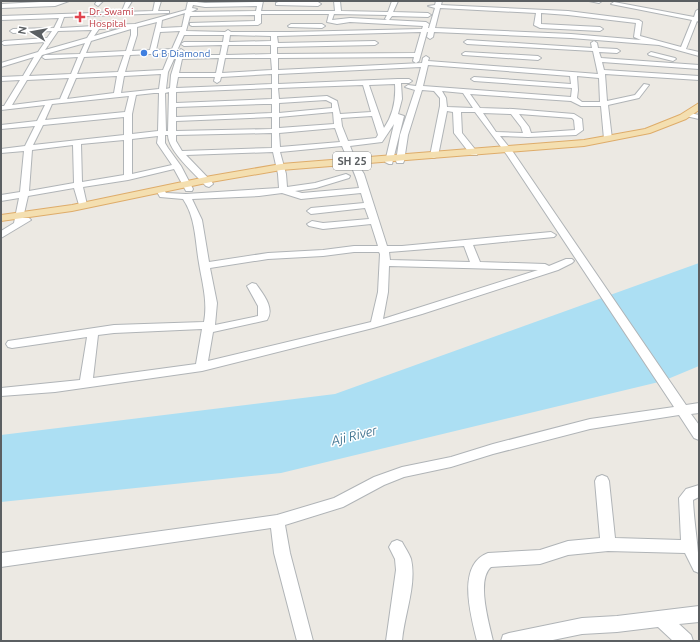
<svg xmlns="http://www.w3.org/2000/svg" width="700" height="642" viewBox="0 0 700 642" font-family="Ubuntu,sans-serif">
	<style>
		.water { fill: #acdff3 }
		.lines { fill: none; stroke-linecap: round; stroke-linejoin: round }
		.minor-casing { stroke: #b0b4b7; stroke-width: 2 }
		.major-casing { stroke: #deac6a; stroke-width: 2 }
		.minor { fill: #fff; fill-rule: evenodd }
		.major { fill: #f4dfb0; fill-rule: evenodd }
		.health-dot { fill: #e0444e; stroke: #fff; stroke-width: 1.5 }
		.shop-dot { fill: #3f7fe0; stroke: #fff; stroke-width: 1.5 }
		.labels { text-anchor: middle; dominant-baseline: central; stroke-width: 3; stroke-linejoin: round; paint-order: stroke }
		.far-health-label { font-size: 10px; fill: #be3a42; stroke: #fff; text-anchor: start }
		.far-shop-label { font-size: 10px; fill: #366cbe; stroke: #fff; text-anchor: start }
		.shield { fill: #fff; stroke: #8c8f91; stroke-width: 1 }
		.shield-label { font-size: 11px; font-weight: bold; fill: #5b5f62 }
		.water-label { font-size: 13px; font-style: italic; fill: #457793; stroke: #fff }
	</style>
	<rect width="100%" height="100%" fill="#ece9e3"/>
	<!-- water -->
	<path class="water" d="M699 263V366L663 381 281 473 1 502V435L335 394Z"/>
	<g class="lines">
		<defs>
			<path id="minor" d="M60 1H69L55 6 1 8V4Z
				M97 1H103L98 6 95 4Z
				M126 1H132L126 11H122Z
				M155 1H161L158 11H169V13L64 17 60 28 94 26 100 21 103 23 101 25 135 24 186 10 188 1 205 3 257 2V1H263L261 11H335L334 1H340L341 11 388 12 392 1H398L393 12 428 13 431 15 428 17 392 16 389 20 426 22 429 24 428 28H429L435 8 428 6 435 5 436 1H442L441 5 568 11 639 20 642 22 640 36 681 47 692 20 611 4 614 2 694 17 696 11 699 9V22L697 21 686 49 699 52V56L659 45 571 38 434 32 433 37 430 39 427 37 428 32H427L419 61 416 63 413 61 414 57 278 58V70L422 63 423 58 426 56 429 58 428 61 598 74 593 51 467 44 464 42 467 40 592 48 591 43 594 41 597 43 598 48 617 49 620 51 617 53 599 52 601 58 699 65V69L602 62 604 70 699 76V80L605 74 607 101 635 95 644 84 649 85 639 98 608 105 612 139 608 141 604 139 601 106H581L571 101 470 94 480 108 513 109 574 114 582 119 583 130 576 135 528 137 500 136 513 152 686 405 699 403V413L691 414 699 425V440L694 438 679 415 590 429 493 454 451 467 404 477 384 485 343 507 285 525 290 553 313 641H297L274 553 271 528 1 567V553L277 515 334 498 374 477 402 467 451 457 493 444 590 419 674 407 507 155 475 112H461L462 133 478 153 477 155H471L454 133 453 112 447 111 438 156 434 158H431L430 156 440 106V98L434 91 422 90 408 135 404 161 403 163H397L396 161 400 135 415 90 405 87 408 85 416 86 421 67 278 74V84L398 79H409L412 81 409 83H401L402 99 398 114 404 116 392 164H389L385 162 394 124 382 142 350 146 356 161 364 174 387 246H402L551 232 556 235 554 237 473 245 480 262 545 264 549 266 566 259H572L574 261 572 263 558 270 422 314 373 328 202 371 55 392 1 396V388L80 380 87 337 12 348 8 347 6 344 8 341 114 325 204 322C208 301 202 282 199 263 195 241 196 218 183 199L160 197 156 190 157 188H163L166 193 186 194 279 188 278 174 273 152 186 155 212 182 213 184 209 187 206 186C195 174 168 151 168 135H165V143L168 148 181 166 193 189 192 191H186L174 169 128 180 83 187 87 205 83 208 79 205 74 188 28 196 23 218H29L31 220 1 238V231L14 223 19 198 1 201V195L20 192 24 151 1 153V149L25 146 35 126 1 129V125L37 121 45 105 1 110V106H4L20 80 1 81V77L23 76 34 57 1 67V63L38 52 45 42 4 45 1 43 4 41 47 38 52 31 13 33 10 31 13 29 54 28 59 18 1 20V16L153 11ZM193 5 205 7 257 6 256 11 191 12 197 9 192 8ZM440 8 536 13 534 25 540 28 600 31 603 29 600 27 541 24V13L568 15 636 23 634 37 641 40 571 34 435 28ZM185 13 182 27 161 28 162 20ZM261 14H329L327 22 337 24 350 22 423 26 422 29 290 32H231L228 30 225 32 186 31 190 16 255 15V21L190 23V25L192 26 258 25 261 23ZM334 14 387 15 385 19 387 20 350 18 332 20ZM157 22 150 50 132 51 137 35V27ZM122 28 94 36 99 29ZM131 29V35L126 51 86 53 91 41ZM92 30 87 38 45 50 58 31ZM180 31 172 49 156 50 160 32ZM421 32 415 53 277 54V47L375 45 378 43 375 41 278 43 277 36ZM184 35H224L223 42H184L181 44 184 46 222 45 220 55H183L184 51 181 49 175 55ZM230 35 271 36V41L229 42ZM85 43 80 54 45 55 42 57 45 59 78 57 71 74 29 76 42 55ZM228 45H271V54L226 55ZM170 53 163 70 125 72 130 55ZM124 55 118 72 77 74 84 57ZM219 58 216 73H179L182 59ZM225 58H271L272 70 222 73ZM174 59H176L171 75 170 88 166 89 168 72ZM428 65 570 76 571 84 474 77 471 79 474 81 572 88 571 97 423 86ZM161 74 159 89 121 93 124 76ZM272 74V84L176 88 178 77H215L214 81 217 83 220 81 221 77ZM117 76 114 93 67 99 76 78ZM577 76 599 78 600 102H582L577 98 578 90ZM69 78 60 99 12 105 27 80ZM395 84C396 100 393 115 384 128L369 85ZM363 85 371 112 340 114 337 101 327 96 279 99 278 88ZM272 88V99L176 103V92ZM442 91 463 93 473 108 447 107 446 98ZM169 92 168 131H166L165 93ZM154 93H159L158 131 132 134V114L136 95ZM129 96 125 112 45 120 52 104ZM326 100 332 103V108L279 113V103ZM264 104H272V113L176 117V107ZM333 112 334 124 279 128V117ZM483 113 511 114 521 127 523 133 496 132ZM519 114 572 118 574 120 575 130 531 133 529 127ZM372 116 378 135 376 138 348 141 342 126 341 118ZM124 117V135L33 145 43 125ZM272 117V129L176 131V121ZM335 128 340 142 280 147 279 133ZM272 133V148L182 151 176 141V135ZM158 136 157 143 172 165 132 174V139ZM124 140V175L82 182 81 144ZM73 145 74 183 29 191 32 150ZM342 146C348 161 356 173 359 188L302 193 295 191 316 188 349 178 350 176 346 174 315 183 287 187 286 174 280 152ZM282 193 301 199 361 193 364 203 311 208 307 211 311 214 365 208 369 219 323 223 312 221 307 224 309 226 323 229 371 224 378 246H354L323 250 268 253 209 262 202 220 192 199 259 196ZM464 246 470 262 390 260 389 252ZM354 252H379L380 254 378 292 371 322 208 361 213 332 267 320C275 308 263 294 256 284L252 283 247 286 258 306V316L215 325 217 303 210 268 268 259 323 256ZM389 266 538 270 383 319 388 292ZM202 329 196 364 93 378 98 335 114 333Z
				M589 1H602L599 3Z
				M278 2H318L321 4 318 6 276 5V3Z
				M291 24H322L325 26 322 28 289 27 288 26Z
				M465 52 538 56 541 58 538 60 463 55 462 54Z
				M651 52 675 58 676 59 673 61 649 55 648 54Z
				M686 112 699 115V119L686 116Z
				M602 475 607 477 609 481 615 538 681 540 679 498 686 489 699 485V497L693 500C694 525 699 548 699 573L694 571 685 553 608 551 568 555 540 564 491 567C476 580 489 623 493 641H477C471 616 456 565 488 553L540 550 568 541 600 538 595 481 597 477Z
				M397 540 402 542C405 548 409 553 411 559 417 585 404 615 402 641H386L396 570 395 559 389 547 392 542Z
				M699 606V622L679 624 691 635 693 641H673L658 627 617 632 582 634 548 641H501L503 635 509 633 582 618 617 616Z"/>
			<path id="major" d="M699 103V110L686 119 650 133 584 146 281 170 211 182 72 211 1 221V215L72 205 211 176 281 164 584 140 645 129 680 115Z"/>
		</defs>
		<!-- minor casing -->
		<use href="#minor" class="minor-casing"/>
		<!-- major casing -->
		<use href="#major" class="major-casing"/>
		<!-- minor -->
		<use href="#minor" class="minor"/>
		<!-- major -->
		<use href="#major" class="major"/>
	</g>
	<!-- markers -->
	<path class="health-dot" d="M78 11h4v4h4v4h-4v4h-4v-4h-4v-4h4z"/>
	<circle class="shop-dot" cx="144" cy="53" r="4"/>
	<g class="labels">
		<!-- far-health labels -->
		<g class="far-health-label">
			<text x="89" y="11">Dr. Swami<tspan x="89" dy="12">Hospital</tspan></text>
		</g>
		<!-- far-shop labels -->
		<g class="far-shop-label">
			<text x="152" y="53">G B Diamond</text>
		</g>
		<!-- shield labels -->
		<rect class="shield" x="333" y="152" width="38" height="18" rx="3"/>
		<g class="shield-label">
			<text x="352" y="161">SH 25</text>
		</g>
		<!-- water labels -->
		<g class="water-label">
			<text transform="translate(354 435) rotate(-14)">Aji River</text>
		</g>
	</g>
	<!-- border -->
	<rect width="700" height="642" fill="none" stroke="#5b5f62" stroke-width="4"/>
	<!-- north arrow -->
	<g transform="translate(32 32) rotate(281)" stroke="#ffffff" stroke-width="3" paint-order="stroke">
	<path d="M0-3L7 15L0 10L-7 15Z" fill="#5b5f62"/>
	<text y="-6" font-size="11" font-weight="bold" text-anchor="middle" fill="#5b5f62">N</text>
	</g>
</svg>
